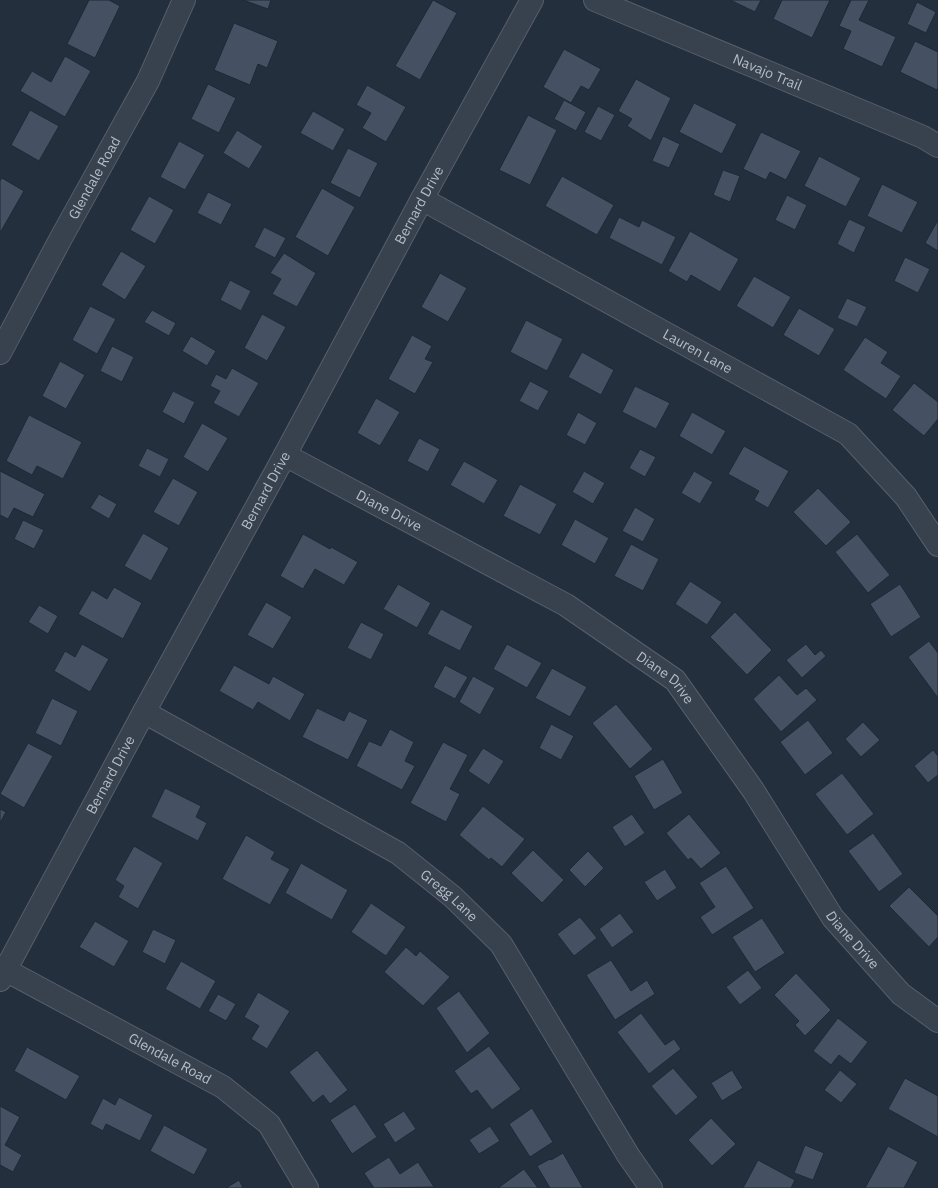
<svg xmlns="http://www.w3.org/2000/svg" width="938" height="1188" viewBox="0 0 938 1188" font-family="'IBM Plex Sans',sans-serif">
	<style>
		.building { fill: #455162; stroke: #1f2835 }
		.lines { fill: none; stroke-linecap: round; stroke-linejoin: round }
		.minor-casing { stroke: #565f6c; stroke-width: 24 }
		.tertiary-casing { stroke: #565f6c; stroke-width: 24 }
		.minor { stroke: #38414e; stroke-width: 22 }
		.tertiary { stroke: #38414e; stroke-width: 22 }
		.labels { text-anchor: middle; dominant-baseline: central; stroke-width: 3; stroke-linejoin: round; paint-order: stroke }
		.street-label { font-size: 14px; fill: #b4bcc9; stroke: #1d2633 }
	</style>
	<rect width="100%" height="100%" fill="#242f3e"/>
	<!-- building -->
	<path class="building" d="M89 0H109L120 6 95 58 67 44Z
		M243 0H271L268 9Z
		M433 0 457 13 420 80 395 66Z
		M730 0H761L755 12Z
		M782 0H830L812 38 773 19Z
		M851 0H869L859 20 896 37 882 67 843 49 851 31 839 26Z
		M917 2 936 12 926 33 907 24Z
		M234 23 278 41 267 68 258 64 250 85 214 70Z
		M915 41 938 52V87L937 90 900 72Z
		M564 49 601 69 589 90 581 86 571 103 543 87Z
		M65 56 91 71 65 117 20 91 32 71 51 82Z
		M636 79 671 98 651 141 627 126 632 119 618 111Z
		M208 84 236 98 219 133 191 119Z
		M367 85 406 107 386 142 362 128 371 113 356 105Z
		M564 100 586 112 576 131 554 119Z
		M694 103 737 124 722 154 679 132Z
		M598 106 615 115 601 141 584 132Z
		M30 110 59 126 39 161 11 145Z
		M313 111 345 129 333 151 300 133Z
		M528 115 557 130 530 185 499 170Z
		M237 130 263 146 249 169 223 153Z
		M761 132 801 151 786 180 770 172 766 180 743 169Z
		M663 136 680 144 669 168 652 161Z
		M179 141 205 155 185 190 160 177Z
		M348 148 378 163 360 198 330 183Z
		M819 156 861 178 846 207 804 186Z
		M723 170 740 176 730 202 713 195Z
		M562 176 614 205 597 235 545 206Z
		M2 178 24 191 0 233V181Z
		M882 184 918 202 902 233 867 216Z
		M322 188 355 207 328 256 295 237Z
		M208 192 232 204 221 225 197 213Z
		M787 195 807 205 795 230 775 220Z
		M149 196 174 210 155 244 130 230Z
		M619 217 639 227 642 220 676 237 662 265 609 238Z
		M849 219 866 227 854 253 837 244Z
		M938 220V251L925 243Z
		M264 227 286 238 275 258 254 247Z
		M690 231 739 259 720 292 691 275 687 282 668 271Z
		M121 251 146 266 125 300 101 285Z
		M284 253 316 273 297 307 272 294 281 279 270 273Z
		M905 257 930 269 918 293 894 281Z
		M440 273 467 288 448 322 421 307Z
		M754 276 791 297 773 328 736 306Z
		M230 280 251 291 241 311 220 300Z
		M847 298 867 307 857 327 837 318Z
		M90 306 116 319 97 354 72 340Z
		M799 308 835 329 819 356 783 335Z
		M152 310 176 323 169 336 144 322Z
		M262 314 286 327 267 361 244 348Z
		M526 320 563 339 547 371 510 352Z
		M412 335 432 346 425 359 433 362 415 394 388 379Z
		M191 336 216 351 207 366 182 351Z
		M865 337 888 352 881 363 901 376 886 399 843 370Z
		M112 346 134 357 122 382 100 371Z
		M582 352 614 370 601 395 568 377Z
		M60 361 85 375 66 409 42 396Z
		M232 368 259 383 239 417 213 403 220 391 210 386 216 374 226 379Z
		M530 381 549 391 538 411 519 401Z
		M914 383 938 402V419L924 436 892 410Z
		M635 386 670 403 656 429 622 412Z
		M173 391 195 402 184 424 162 412Z
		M376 398 400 412 380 446 357 433Z
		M578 412 597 423 585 445 566 435Z
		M692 412 726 431 712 455 679 436Z
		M29 415 82 442 63 479 37 466 32 475 6 461Z
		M202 423 228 438 208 472 183 457Z
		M419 438 440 449 428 472 407 461Z
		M744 446 789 471 768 508 754 500 759 491 728 474Z
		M147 448 169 459 160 477 138 466Z
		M640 449 656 457 645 477 629 468Z
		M464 461 498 480 484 504 450 485Z
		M0 471 45 494 33 517 14 508 8 519 0 515Z
		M584 471 605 483 593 504 572 492Z
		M694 471 713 482 700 504 681 493Z
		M173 478 198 492 179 526 153 512Z
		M520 484 557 504 540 535 503 516Z
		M818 488 851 522 826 546 793 512Z
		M99 494 117 504 109 519 90 508Z
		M635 507 655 519 643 542 622 531Z
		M575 519 609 538 595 564 561 545Z
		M23 520 44 530 34 549 14 539Z
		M143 533 169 548 151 581 124 566Z
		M303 534 330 549 331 547 358 562 344 585 315 569 303 589 280 576Z
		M857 534 890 575 868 593 835 552Z
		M631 544 659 559 643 591 614 576Z
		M690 581 722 602 707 625 675 604Z
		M398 584 431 603 417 628 383 609Z
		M900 584 921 617 891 637 870 604Z
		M114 587 142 603 123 639 78 614 92 590 107 599Z
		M266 602 292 617 273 649 247 635Z
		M39 605 58 616 48 634 28 622Z
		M441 609 473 626 460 651 427 634Z
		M735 612 772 650 747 675 710 637Z
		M361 622 384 634 371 660 347 648Z
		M929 641 938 653V698L908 657Z
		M82 644 109 659 90 692 54 671 65 651 75 657Z
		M507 644 542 663 527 688 493 669Z
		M806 644 815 655 821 650 826 656 802 678 786 660Z
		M234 665 269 684 273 676 305 694 290 721 258 702 253 710 219 691Z
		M445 665 468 677 455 699 433 687Z
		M552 668 587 687 570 717 535 698Z
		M779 675 797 695 806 688 817 700 781 732 753 699Z
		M473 676 495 688 480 715 459 702Z
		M52 698 78 711 61 746 35 733Z
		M616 704 653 749 630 769 592 723Z
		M317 708 344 721 349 711 368 720 348 760 302 737Z
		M808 720 833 753 805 775 780 742Z
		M863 722 880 740 861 757 845 739Z
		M551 724 574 736 561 760 539 748Z
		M390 729 414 742 405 761 415 766 402 790 356 766 369 741 381 746Z
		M443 742 468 755 450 789 460 794 446 822 410 803Z
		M28 743 53 756 24 808 0 794Z
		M483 748 504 761 489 785 468 771Z
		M933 750 938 756V775L928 783 914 766Z
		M663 759 683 793 654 810 634 776Z
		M842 773 874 814 847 835 815 794Z
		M165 788 201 806 196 817 207 823 198 841 151 817Z
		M483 806 525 839 502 867 491 858 489 860 459 835Z
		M0 809 6 812 0 823Z
		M632 814 645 833 625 847 612 827Z
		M689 814 721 853 701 869 691 858 688 860 666 833Z
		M873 833 903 874 879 892 848 851Z
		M246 835 275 852 271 859 290 869 270 905 222 879Z
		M134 846 163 863 138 909 118 897 124 886 115 880Z
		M533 850 564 880 542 903 511 873Z
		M588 851 604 868 585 887 569 870Z
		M301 863 348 890 332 920 285 893Z
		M726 866 754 908 712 935 700 917 715 907 699 883Z
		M665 869 677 888 657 901 644 882Z
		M909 887 938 916V937L929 947 889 906Z
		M371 903 406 927 386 956 351 932Z
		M620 913 634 932 612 948 599 929Z
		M580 917 597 938 574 956 557 934Z
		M762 918 785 953 755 972 732 937Z
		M95 921 129 941 114 967 79 947Z
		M153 929 176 940 165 964 142 952Z
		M406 947 416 956 420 951 450 977 423 1006 384 972Z
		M611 960 631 991 647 980 655 994 615 1020 586 975Z
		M181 961 216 981 200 1009 165 989Z
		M748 970 762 988 740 1005 726 987Z
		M796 973 831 1010 805 1036 795 1025 799 1021 774 995Z
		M459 991 490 1033 467 1053 436 1008Z
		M258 992 290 1011 267 1049 251 1039 259 1026 244 1017Z
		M218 994 236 1004 226 1021 208 1011Z
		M641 1013 665 1045 674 1039 681 1049 649 1074 617 1032Z
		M838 1018 868 1042 851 1064 839 1055 831 1065 813 1051Z
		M489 1046 521 1089 492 1110 477 1090 471 1094 454 1071Z
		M27 1047 80 1076 66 1100 14 1071Z
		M317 1050 348 1090 330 1104 323 1095 313 1103 289 1072Z
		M673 1068 698 1097 676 1116 651 1086Z
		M732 1070 743 1088 722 1101 711 1083Z
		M840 1070 857 1084 841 1103 824 1090Z
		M905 1078 938 1096V1137L888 1109Z
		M119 1097 153 1115 140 1141 106 1124 103 1131 90 1124 103 1098 115 1105Z
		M355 1104 377 1137 352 1154 330 1120Z
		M0 1106 20 1117 5 1145 22 1155 13 1172 0 1165Z
		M532 1108 553 1142 530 1157 509 1124Z
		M404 1111 416 1129 395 1143 383 1124Z
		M711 1118 736 1144 712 1166 688 1140Z
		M164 1125 208 1149 194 1175 150 1151Z
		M490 1126 500 1141 479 1154 469 1140Z
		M805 1145 824 1153 813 1180 794 1173Z
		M888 1146 918 1162 904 1188H865Z
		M563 1153 583 1188H550L537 1166 550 1159 551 1160Z
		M389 1157 400 1174 418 1162 434 1187 374 1188 364 1173Z
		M758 1160 795 1180 791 1188H743Z
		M524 1169 538 1188H498Z
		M239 1180 243 1188H226Z"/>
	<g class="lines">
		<defs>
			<g id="minor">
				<path id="s1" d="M595 0 923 137 938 146"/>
				<path id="s2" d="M422 199 848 434 906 497 938 545"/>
				<path id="s3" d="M0 353 61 238 148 81 184 0"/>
				<path id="s4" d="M285 455 566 605 675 680 753 790 833 918 901 994 938 1021"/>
				<path id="s5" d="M144 712 398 853 453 897 501 944 628 1155 651 1188"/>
				<path id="s6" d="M0 967 223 1087 269 1124 307 1188"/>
			</g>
			<g id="tertiary">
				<path id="s7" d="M0 980 144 712 285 455 422 199 532 0"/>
			</g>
		</defs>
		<!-- minor casing -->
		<use href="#minor" class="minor-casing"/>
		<!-- tertiary casing -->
		<use href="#tertiary" class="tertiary-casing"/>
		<!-- minor -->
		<use href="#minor" class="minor"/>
		<!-- tertiary -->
		<use href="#tertiary" class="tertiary"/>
	</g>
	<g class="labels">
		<!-- street labels -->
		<g class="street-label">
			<text stroke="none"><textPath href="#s1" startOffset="187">Navajo Trail</textPath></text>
			<text stroke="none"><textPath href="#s3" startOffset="199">Glendale Road</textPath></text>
			<text stroke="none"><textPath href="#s7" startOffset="881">Bernard Drive</textPath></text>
			<text stroke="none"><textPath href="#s2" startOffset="315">Lauren Lane</textPath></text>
			<text stroke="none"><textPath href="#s7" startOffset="557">Bernard Drive</textPath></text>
			<text stroke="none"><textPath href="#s4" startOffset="118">Diane Drive</textPath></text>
			<text stroke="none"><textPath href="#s4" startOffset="442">Diane Drive</textPath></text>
			<text stroke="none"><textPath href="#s7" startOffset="233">Bernard Drive</textPath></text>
			<text stroke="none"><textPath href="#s5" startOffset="357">Gregg Lane</textPath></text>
			<text stroke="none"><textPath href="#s4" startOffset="766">Diane Drive</textPath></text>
			<text stroke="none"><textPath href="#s6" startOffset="193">Glendale Road</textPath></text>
		</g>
	</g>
</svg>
